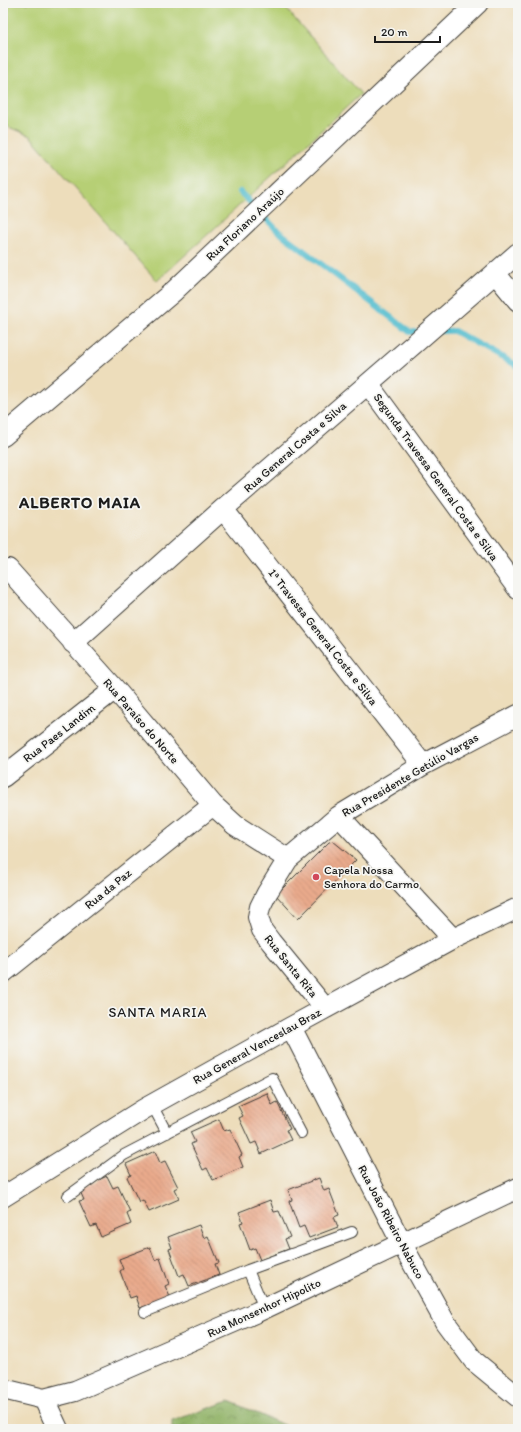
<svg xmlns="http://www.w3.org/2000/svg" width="521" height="1432" viewBox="0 0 521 1432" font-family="Itim,sans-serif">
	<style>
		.green { fill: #b6cf75; stroke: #697648 }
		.forest { fill: url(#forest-crowns); stroke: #566741 }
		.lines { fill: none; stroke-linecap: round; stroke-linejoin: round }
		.stream { stroke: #54becf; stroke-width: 6 }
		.building { fill: url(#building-back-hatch) }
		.service-casing { stroke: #3b3934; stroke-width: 12 }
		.minor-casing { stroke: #3b3934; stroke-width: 22 }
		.service { stroke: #fff; stroke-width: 10 }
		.minor { stroke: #fff; stroke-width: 20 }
		.poi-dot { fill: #d1495b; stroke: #f6f6f2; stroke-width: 1.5 }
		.labels { text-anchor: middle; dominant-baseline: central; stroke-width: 3.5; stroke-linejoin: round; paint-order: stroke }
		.street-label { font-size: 12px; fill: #1c1c1c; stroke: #f6f6f2 }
		.poi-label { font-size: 12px; fill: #1c1c1c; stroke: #f6f6f2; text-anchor: start }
		.quarter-label { font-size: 14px; letter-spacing: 1px; fill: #1c1c1c; stroke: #f6f6f2 }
		.district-label { font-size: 16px; font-weight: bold; letter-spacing: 1px; fill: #1c1c1c; stroke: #f6f6f2 }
	</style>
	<defs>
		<pattern id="forest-crowns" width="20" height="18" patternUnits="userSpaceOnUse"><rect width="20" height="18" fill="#90b266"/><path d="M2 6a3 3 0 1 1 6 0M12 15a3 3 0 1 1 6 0" fill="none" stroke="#759053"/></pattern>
		<pattern id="building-back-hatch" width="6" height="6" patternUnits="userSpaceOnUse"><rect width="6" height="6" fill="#e9aa8c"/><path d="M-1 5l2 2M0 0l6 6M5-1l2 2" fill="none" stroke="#c79278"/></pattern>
	</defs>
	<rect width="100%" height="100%" fill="#f6f6f2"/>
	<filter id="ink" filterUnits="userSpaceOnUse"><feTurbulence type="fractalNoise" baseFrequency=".025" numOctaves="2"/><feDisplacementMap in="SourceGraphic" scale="8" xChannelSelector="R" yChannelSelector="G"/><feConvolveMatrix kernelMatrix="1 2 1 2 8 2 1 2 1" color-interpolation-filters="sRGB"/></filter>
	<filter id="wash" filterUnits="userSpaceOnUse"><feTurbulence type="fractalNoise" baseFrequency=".012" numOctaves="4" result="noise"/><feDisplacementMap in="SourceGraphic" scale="16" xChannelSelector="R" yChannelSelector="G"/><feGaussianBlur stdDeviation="0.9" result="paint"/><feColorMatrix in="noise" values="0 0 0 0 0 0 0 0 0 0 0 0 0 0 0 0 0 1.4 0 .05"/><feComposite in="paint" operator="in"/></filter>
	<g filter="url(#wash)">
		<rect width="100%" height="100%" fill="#edddbb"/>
		<!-- green -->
		<path class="green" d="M3 3H281L361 94 157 281 30 136 4 125 3 123Z"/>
		<!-- forest -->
		<path class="forest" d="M229 1401 293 1429H172V1421Z"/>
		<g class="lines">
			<!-- stream -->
			<path class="stream" d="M240 192 278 231 410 332H420
				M437 331H454L518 366"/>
		</g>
		<g id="blocks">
			<!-- building -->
			<path class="building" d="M333 841 356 860 298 919 276 895 329 842Z
				M267 1093 272 1105 277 1102 290 1129 286 1130 291 1140 261 1154 256 1142 251 1144 239 1118 243 1116 238 1106Z
				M219 1119 224 1131 230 1129 242 1155 239 1157 243 1167 213 1180 207 1168 203 1170 191 1144 195 1142 190 1132Z
				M155 1151 160 1163 165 1161 178 1187 174 1189 179 1199 149 1212 143 1200 139 1202 127 1177 131 1175 126 1164Z
				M107 1176 113 1188 118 1186 130 1212 127 1214 131 1224 101 1237 96 1225 91 1227 79 1201 84 1200 79 1189Z
				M319 1178 324 1191 329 1189 339 1215 334 1217 338 1227 309 1238 304 1226 299 1228 289 1201 292 1200 288 1190Z
				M270 1200 274 1212 279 1211 290 1237 285 1239 289 1249 260 1260 255 1248 250 1250 240 1223 243 1222 239 1212Z
				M199 1225 204 1238 208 1236 219 1263 215 1264 219 1275 189 1286 184 1274 179 1276 169 1249 172 1248 168 1237Z
				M150 1247 155 1260 160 1258 169 1284 165 1286 170 1297 140 1308 136 1296 130 1298 120 1271 123 1269 119 1259Z"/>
		</g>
	</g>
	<g filter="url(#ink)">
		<use href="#blocks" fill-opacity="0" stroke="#3b3934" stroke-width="1"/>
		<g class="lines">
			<defs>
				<path id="service" d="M152 1105 167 1133
					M68 1196 124 1155 272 1078 301 1133
					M248 1270 352 1232
					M145 1312 248 1270 264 1308"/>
				<path id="minor" d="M495 273 518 301
					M368 384 518 589
					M3 436 174 291 478 3
					M223 509 423 765
					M8 569 115 689 213 805 235 825 288 859
					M73 643 223 509 414 344 518 253
					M3 777 115 689
					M339 816 453 939
					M3 973 213 805
					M325 1008 271 942 262 930 258 917 260 907 267 893 288 859 339 816 423 765 518 715
					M291 1027 402 1244 445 1322 474 1361 518 1397
					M3 1197 144 1109 291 1027 453 939 518 908
					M3 1389 44 1399 75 1391 257 1312 518 1188
					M44 1399 58 1429"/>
			</defs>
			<!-- service casing -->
			<use href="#service" class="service-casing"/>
			<!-- minor casing -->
			<use href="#minor" class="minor-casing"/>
			<!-- service -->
			<use href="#service" class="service"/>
			<!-- minor -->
			<use href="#minor" class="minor"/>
		</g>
	</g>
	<!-- markers -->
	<circle class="poi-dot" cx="316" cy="877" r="4"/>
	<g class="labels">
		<!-- street labels -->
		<g class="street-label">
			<text transform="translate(245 224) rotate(-43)">Rua Floriano Araújo</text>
			<text transform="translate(295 447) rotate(-41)">Rua General Costa e Silva</text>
			<text transform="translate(436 477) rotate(54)">Segunda Travessa General Costa e Silva</text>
			<text transform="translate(323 637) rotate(52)">1ª Travessa General Costa e Silva</text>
			<text transform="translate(141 721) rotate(49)">Rua Paraíso do Norte</text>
			<text transform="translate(59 733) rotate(-38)">Rua Paes Landim</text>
			<text transform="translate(410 775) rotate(-30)">Rua Presidente Getúlio Vargas</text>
			<text transform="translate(108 889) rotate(-39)">Rua da Paz</text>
			<text transform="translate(291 966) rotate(51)">Rua Santa Rita</text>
			<text transform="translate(257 1046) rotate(-29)">Rua General Venceslau Braz</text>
			<text transform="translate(391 1222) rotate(62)">Rua João Ribeiro Nabuco</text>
			<text transform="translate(264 1308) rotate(-25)">Rua Monsenhor Hipolito</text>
		</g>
		<!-- poi labels -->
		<g class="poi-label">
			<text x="324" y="870">Capela Nossa<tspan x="324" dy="14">Senhora do Carmo</tspan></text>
		</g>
		<!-- quarter labels -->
		<g class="quarter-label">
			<text x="158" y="1012">SANTA MARIA</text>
		</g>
		<!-- district labels -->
		<g class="district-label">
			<text x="80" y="502">ALBERTO MAIA</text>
		</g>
	</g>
	<!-- margin -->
	<rect width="521" height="1432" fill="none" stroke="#f6f6f2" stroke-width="16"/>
	<!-- scale -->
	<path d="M375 36v6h65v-6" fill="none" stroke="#1c1c1c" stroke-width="2"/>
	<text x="381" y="36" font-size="12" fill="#1c1c1c" stroke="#f6f6f2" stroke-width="3" paint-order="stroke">20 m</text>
</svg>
